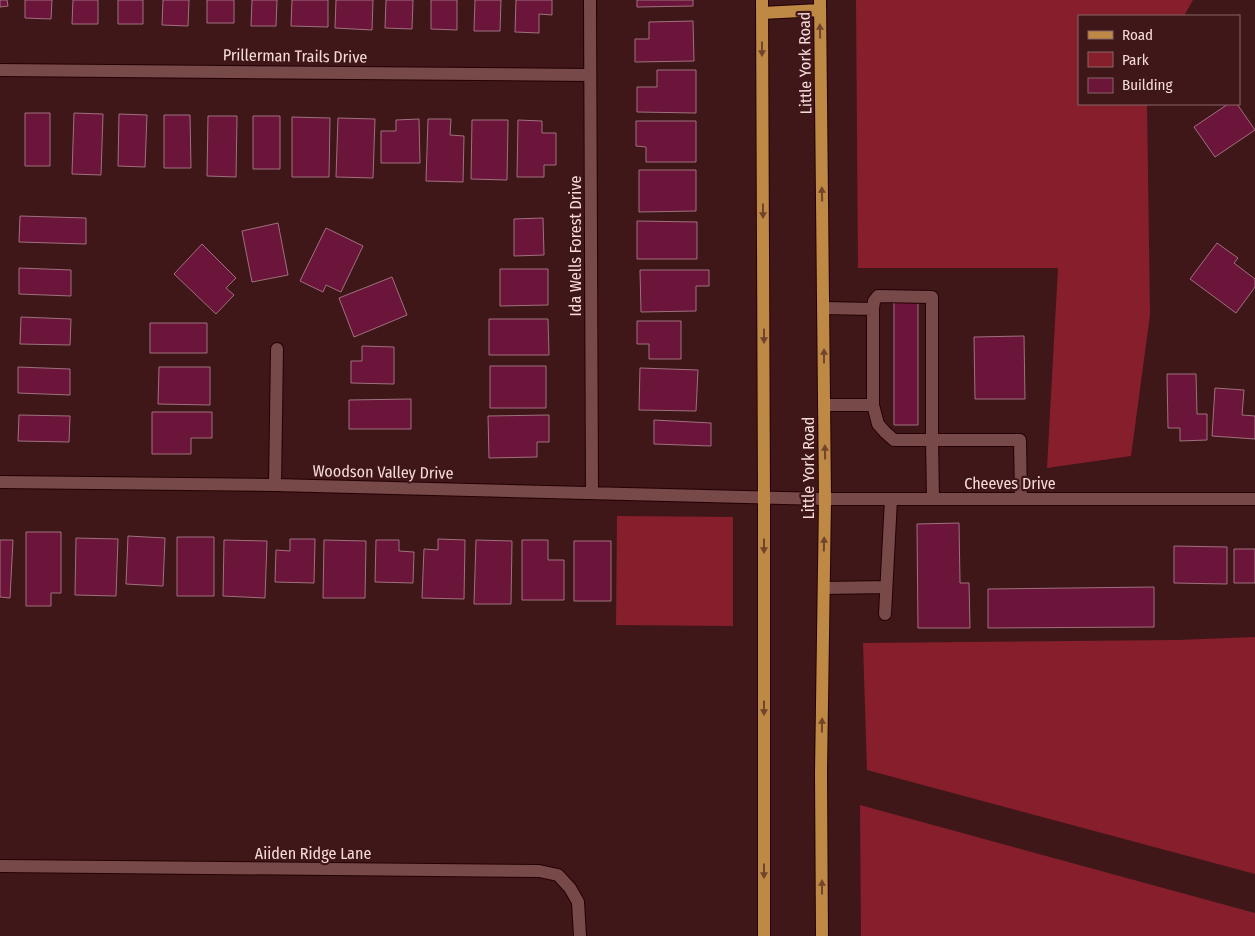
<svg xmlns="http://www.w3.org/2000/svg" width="1255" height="936" viewBox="0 0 1255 936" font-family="'Fira Sans Condensed',sans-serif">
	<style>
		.green { fill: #861f2b }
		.building { fill: #6a1539; stroke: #a0707e }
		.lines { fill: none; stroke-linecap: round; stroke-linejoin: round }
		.minor-casing { stroke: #240104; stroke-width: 14 }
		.major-casing { stroke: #240104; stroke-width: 14 }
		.minor { stroke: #774949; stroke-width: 12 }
		.major { stroke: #be8845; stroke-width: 12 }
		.oneway { fill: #72442b }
		.labels { text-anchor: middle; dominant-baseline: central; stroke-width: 4.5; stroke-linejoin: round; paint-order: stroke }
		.street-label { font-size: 16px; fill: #f7dbda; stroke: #3f1719 }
	</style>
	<rect width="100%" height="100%" fill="#3f1719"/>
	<!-- green -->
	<path class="green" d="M856 0H1193L1184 16H1079V104H1147L1150 315 1131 456 1047 468 1058 268H858Z
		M617 516 733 517V626L616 625Z
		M1255 637V874L867 770 863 643 1177 640Z
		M860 805 1255 913V936H861Z"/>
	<!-- building -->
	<path class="building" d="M0 0H7L8 6 0 7Z
		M25 0H52L51 19 25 18Z
		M73 0H98V24H72Z
		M118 0H143V24H118Z
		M163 0H189L188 26 162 25Z
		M207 0H234V23H207Z
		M252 0H277L276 26H251Z
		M292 0H328V27L291 26Z
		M336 0H373L372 30 335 28Z
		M386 0H413L412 29 385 28Z
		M431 0H457V30L431 29Z
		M475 0H501L500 31H474Z
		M516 0H552V15L539 14V33L515 32Z
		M637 0H693V6L637 7Z
		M693 21 694 61 635 62V39H649V22Z
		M657 70H696V113L637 112V87H657Z
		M1228 104H1237L1255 130 1215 157 1194 127Z
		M25 113H50V166H25Z
		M74 113 103 114 101 175 72 174Z
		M119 114 147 115 145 167 118 166Z
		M164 115H190L191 168H164Z
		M208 116H237L236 177 207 176Z
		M253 116H280V169H253Z
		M292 117 330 118 329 177H292Z
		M338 118 375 119 373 178 336 177Z
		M419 119 420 163H381V131H396V120Z
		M428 119H451L450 135 464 136 463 182 426 181Z
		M472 120H508L507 180 471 179Z
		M518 120 542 121V133H556V165H544V177H517Z
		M636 121H696V162H646V147L636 146Z
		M639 170H696V211L639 212Z
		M20 216 86 218V244L19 242Z
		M543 218 544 255 514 256V219Z
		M637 221 697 222V259H637Z
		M278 223 288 275 252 282 242 231Z
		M326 228 363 246 341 292 326 285 323 292 300 281Z
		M1217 243 1238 258 1234 263 1255 279V287L1236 313 1190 279Z
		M202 244 236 278 226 288 234 295 216 314 174 274Z
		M19 268 71 270V296L19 294Z
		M500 269H548V305L500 306Z
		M640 270H709V286H696V311L641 312Z
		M392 277 407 315 354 337 339 298Z
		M918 301V425H894V302Z
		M21 317 71 319 70 345 20 344Z
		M489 319H548L549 355H489Z
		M637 321H681V359H649V344H637Z
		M150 323H207V353H150Z
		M1024 336 1025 399H975L974 337Z
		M362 346 394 347V384L351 383V361H362Z
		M490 366H546V408H490Z
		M18 367 70 369V395L18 393Z
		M159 367H210V405L158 404Z
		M640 368 698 370 696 411 639 410Z
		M1167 374H1196L1197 414H1207V440L1180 441V428H1168Z
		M1215 388 1244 390 1242 415 1255 416V439L1212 436Z
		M411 399V429H349V400Z
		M152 412H212V438H191V454H152Z
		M19 415 70 416 69 442 18 441Z
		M549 415V442H537V457L489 458 488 416Z
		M654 420 711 423V446L654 444Z
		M959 523 960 583H969L970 628H918L917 524Z
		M26 532H61V593H51V606H26Z
		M128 536 165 538 163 586 126 584Z
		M177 537H214V596H177Z
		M76 538 118 539 116 596 75 595Z
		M290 539H315L314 583 275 582 276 550 290 551Z
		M438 539 465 540 464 599 422 598 424 549 438 550Z
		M0 540H13L10 598 0 597Z
		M224 540 267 541 265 598 223 596Z
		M324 540 366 541 365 598H323Z
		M376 540H399V551L414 552 413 583 375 582Z
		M476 540 512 541 511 604H474Z
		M522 540H548V560H564V600H522Z
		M574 541H611V601H574Z
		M1174 546 1227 547V584L1174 583Z
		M1234 549H1255V583H1234Z
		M1154 587V627L988 628V589Z"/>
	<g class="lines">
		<defs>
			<path id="minor" d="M590 0 592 493
				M0 70 590 75
				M823 308 873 309 874 301 878 296 932 297V440H894L885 432 878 424 873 405V309
				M824 405H873
				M0 482 275 485 825 499H1255
				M275 485 277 349
				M933 499 932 440H1020L1021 499
				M824 588 886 587
				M885 614 891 499
				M0 866 539 871 558 875 570 888 578 902 580 936"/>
			<path id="major" d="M762 0 764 497V936
				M820 0 825 499 821 773 822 936
				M762 13 820 10"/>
		</defs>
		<!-- minor casing -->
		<use href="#minor" class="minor-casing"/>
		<!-- major casing -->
		<use href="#major" class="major-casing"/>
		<!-- minor -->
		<use href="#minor" class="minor"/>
		<!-- major -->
		<use href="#major" class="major"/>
	</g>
	<!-- one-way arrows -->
	<defs><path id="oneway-solid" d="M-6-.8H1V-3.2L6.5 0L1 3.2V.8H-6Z" transform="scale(1.25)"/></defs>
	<g class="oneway">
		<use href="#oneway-solid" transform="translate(820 31) rotate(-91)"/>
		<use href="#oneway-solid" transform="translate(762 49) rotate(90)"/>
		<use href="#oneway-solid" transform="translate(822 194) rotate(-91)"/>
		<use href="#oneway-solid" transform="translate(763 211) rotate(90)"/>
		<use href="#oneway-solid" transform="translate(764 336) rotate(90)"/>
		<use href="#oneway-solid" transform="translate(824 356) rotate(-90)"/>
		<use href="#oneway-solid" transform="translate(825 452) rotate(-91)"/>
		<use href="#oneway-solid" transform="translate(824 544) rotate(-89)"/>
		<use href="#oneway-solid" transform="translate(764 546) rotate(90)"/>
		<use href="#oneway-solid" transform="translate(764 708) rotate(90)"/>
		<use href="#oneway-solid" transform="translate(822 725) rotate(-89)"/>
		<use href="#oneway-solid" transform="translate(764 871) rotate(90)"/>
		<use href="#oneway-solid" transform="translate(822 887) rotate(-90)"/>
	</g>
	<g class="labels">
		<!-- street labels -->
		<g class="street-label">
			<text transform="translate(295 56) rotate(1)">Prillerman Trails Drive</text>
			<text transform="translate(805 63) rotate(-91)">Little York Road</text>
			<text transform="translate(575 246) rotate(-90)">Ida Wells Forest Drive</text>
			<text transform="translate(808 468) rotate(-90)">Little York Road</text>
			<text transform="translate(383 472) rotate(1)">Woodson Valley Drive</text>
			<text x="1010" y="483">Cheeves Drive</text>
			<text x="313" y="853">Aiiden Ridge Lane</text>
		</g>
	</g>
	<!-- legend -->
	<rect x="1078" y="15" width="162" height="90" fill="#3f1719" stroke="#896566"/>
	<rect x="1088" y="31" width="25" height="8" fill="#be8845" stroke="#896566"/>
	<text x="1122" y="40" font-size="15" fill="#f7dbda">Road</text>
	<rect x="1088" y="52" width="25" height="15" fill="#861f2b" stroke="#896566"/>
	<text x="1122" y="65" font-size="15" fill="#f7dbda">Park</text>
	<rect x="1088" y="78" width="25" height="15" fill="#6a1539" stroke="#896566"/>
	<text x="1122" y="90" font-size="15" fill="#f7dbda">Building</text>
</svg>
